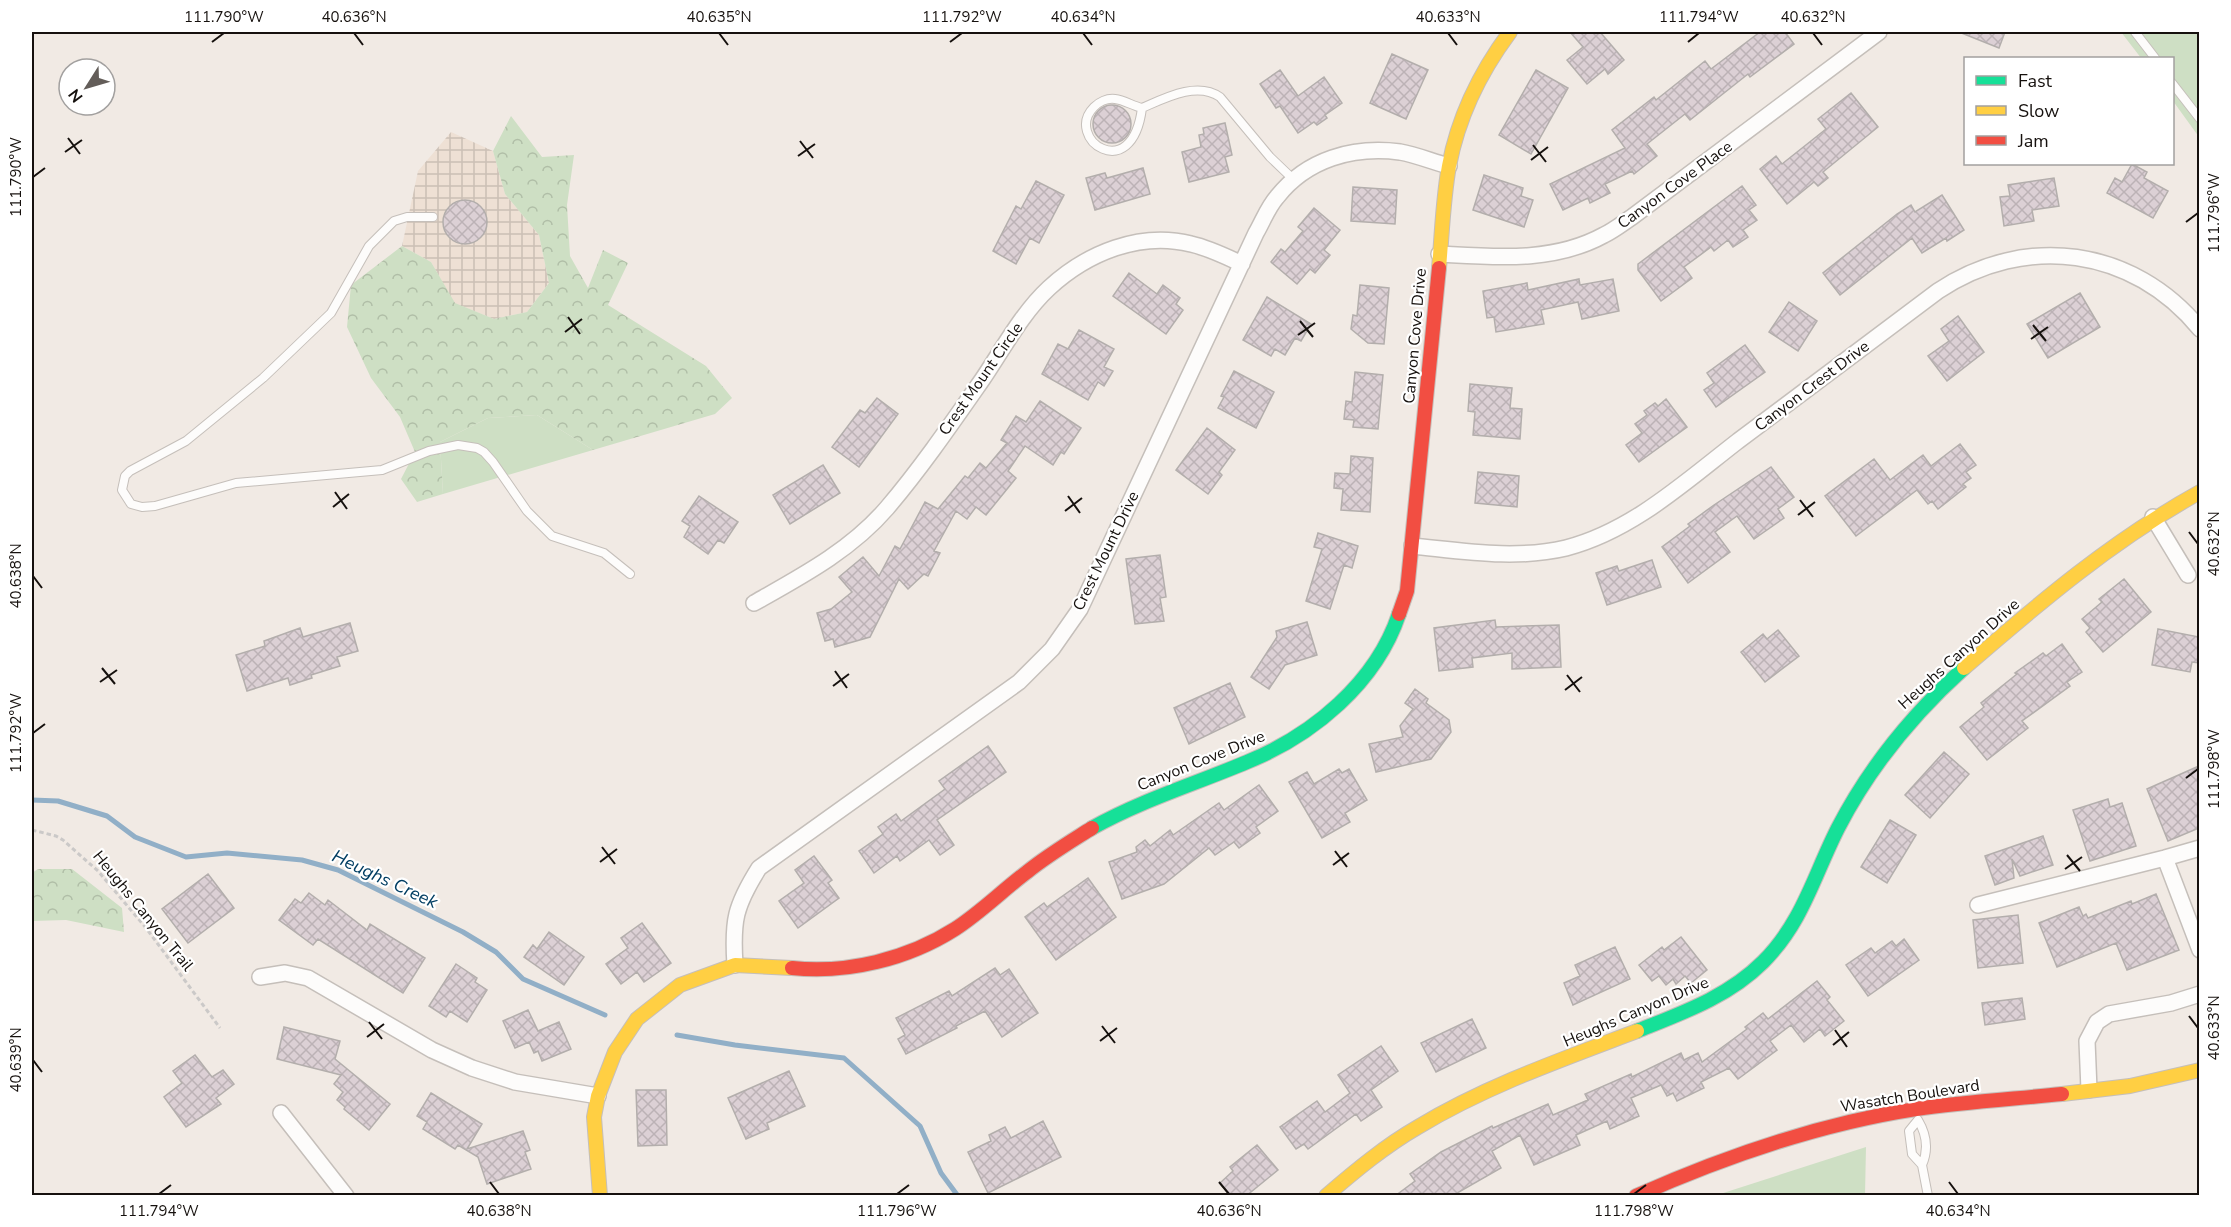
<svg xmlns="http://www.w3.org/2000/svg" width="2231" height="1227" viewBox="0 0 2231 1227" font-family="'Nunito Sans',sans-serif">
	<style>
		.industrial { fill: url(#industrial-grid) }
		.grass { fill: #cedfc4 }
		.forest { fill: url(#forest-crowns) }
		.lines { fill: none; stroke-linecap: round; stroke-linejoin: round }
		.stream { stroke: #91afc7; stroke-width: 5 }
		.building { fill: url(#building-cross-hatch); stroke: #b3aeac; stroke-width: 1.5 }
		.lane-casing { stroke: #c5bfba; stroke-width: 10 }
		.street-casing { stroke: #c5bfba; stroke-width: 18 }
		.fast-casing { stroke: #c5bfba; stroke-width: 16 }
		.slow-casing { stroke: #c5bfba; stroke-width: 16 }
		.jam-casing { stroke: #c5bfba; stroke-width: 16 }
		.path { stroke: #cbc9c8; stroke-width: 3; stroke-dasharray: 4.5 3; stroke-linecap: butt }
		.lane { stroke: #fdfcfb; stroke-width: 8 }
		.street { stroke: #fdfcfb; stroke-width: 15 }
		.fast { stroke: #16e098; stroke-width: 14 }
		.slow { stroke: #ffcf43; stroke-width: 14 }
		.jam { stroke: #f24e42; stroke-width: 14 }
		.ticks { fill: none; stroke: #16110e; stroke-width: 2 }
		.labels { text-anchor: middle; dominant-baseline: central; stroke-width: 4.5; stroke-linejoin: round; paint-order: stroke }
		.street-label { font-size: 16px; fill: #16110e; stroke: #fff }
		.water-label { font-size: 18px; font-style: italic; fill: #013d62; stroke: #fff }
		.neatline { fill: none; stroke: #16110e; stroke-width: 2 }
		.ticks-label { font-size: 15px; text-anchor: middle; fill: #16110e }
	</style>
	<defs>
		<pattern id="industrial-grid" width="8" height="8" patternUnits="userSpaceOnUse" patternTransform="scale(1.5)"><rect width="8" height="8" fill="#eee0d4"/><path d="M0 4h8M4 0v8" fill="none" stroke="#cbbfb5"/></pattern>
		<pattern id="forest-crowns" width="20" height="18" patternUnits="userSpaceOnUse" patternTransform="scale(1.5)"><rect width="20" height="18" fill="#cedfc4"/><path d="M2 6a3 3 0 1 1 6 0M12 15a3 3 0 1 1 6 0" fill="none" stroke="#b0bea7"/></pattern>
		<pattern id="building-cross-hatch" width="8" height="8" patternUnits="userSpaceOnUse" patternTransform="scale(1.5)"><rect width="8" height="8" fill="#dcd0d5"/><path d="M0 0l8 8M0 8l8-8" fill="none" stroke="#bcb2b6"/></pattern>
	</defs>
	<rect width="100%" height="100%" fill="#f1eae4"/>
	<!-- industrial -->
	<path class="industrial" d="M451 132 493 151 505 194 539 235 549 283 527 312 494 319 454 303 431 262 402 246 418 171Z"/>
	<!-- grass -->
	<path class="grass" d="M2121 32H2199V137L2173 101 2172 58H2141Z
		M537 415 593 450 443 494 440 442 488 418Z
		M1866 1147 1865 1195H1717Z"/>
	<!-- forest -->
	<path class="forest" d="M511 116 542 157 574 155 567 205 570 256 588 288 603 250 628 263 608 305 706 366 732 398 715 414 593 450 537 415 488 418 440 442 443 494 417 502 401 479 415 452 400 417 371 378 347 327 351 285 402 246 431 262 455 303 494 319 527 312 549 283 539 235 505 194 493 151Z
		M38 869H72L122 908 124 932 66 920 32 921V873Z"/>
	<g class="lines">
		<!-- stream -->
		<path class="stream" d="M32 800 58 801 107 816 135 837 186 857 227 853 302 860 338 870 463 932 496 952 523 979 605 1015
			M677 1035 735 1045 844 1058 920 1126 941 1173 958 1196"/>
	</g>
	<!-- building -->
	<path class="building" d="M1570 32H1600L1624 60 1608 74 1605 69 1587 84 1567 60 1583 47Z
		M1760 32H1785L1794 44 1750 77 1748 74 1690 120 1685 114 1647 144 1657 156 1634 174 1632 171 1605 184 1610 193 1590 203 1588 198 1563 210 1550 184 1625 148 1612 130 1654 97 1656 100 1705 61 1711 69Z
		M1959 32H2005L1999 48Z
		M1392 54 1428 70 1406 119 1370 103Z
		M1280 70 1298 96 1324 77 1342 103 1325 115 1327 118 1317 125 1314 122 1298 133 1280 106 1276 108 1260 84Z
		M1536 70 1568 88 1531 154 1499 135Z
		M1851 93 1878 127 1823 172 1828 178 1818 186 1814 182 1787 204 1760 169 1776 156 1782 164 1826 129 1818 119Z
		M1093 124a19 19 0 1 1 38 0a19 19 0 1 1-38 0Z
		M1225 123 1232 155 1225 157 1229 172 1189 182 1182 152 1201 147 1199 135 1204 134 1203 128Z
		M2132 164 2147 172 2144 178 2168 191 2153 218 2107 193 2115 178 2122 182Z
		M1143 168 1150 194 1095 210 1086 178 1105 173 1107 178Z
		M1484 175 1523 188 1521 196 1533 200 1524 227 1473 210Z
		M2054 178 2059 206 2032 210 2034 221 2004 226 2000 197 2010 196 2008 185Z
		M1036 181 1064 195 1039 243 1030 238 1016 264 993 251 1016 206 1021 209Z
		M1742 186 1756 205 1749 210 1757 220 1743 230 1748 237 1733 247 1728 240 1714 251 1711 247 1684 267 1692 278 1661 301 1638 270V264Z
		M1353 187 1397 190 1395 224 1351 221Z
		M1942 195 1964 230 1947 241 1946 238 1922 253 1912 238 1840 295 1823 273 1897 214 1911 205 1915 212Z
		M443 222a22 22 0 1 1 44 0a22 22 0 1 1-44 0Z
		M1314 208 1340 230 1324 250 1330 255 1315 273 1310 269 1297 284 1271 262 1281 249 1285 252 1303 231 1298 227Z
		M1129 273 1157 294 1163 285 1180 298 1176 304 1183 310 1166 334 1113 296Z
		M1579 279 1580 285 1613 279 1619 311 1582 319 1578 302 1541 310 1544 324 1496 332 1494 317 1487 318 1483 291 1527 283 1528 290Z
		M1360 285 1389 288 1384 344 1368 343 1351 329 1353 315 1357 316Z
		M2080 293 2100 327 2048 358 2027 324Z
		M1267 297 1311 324 1301 341 1295 338 1285 355 1275 349 1271 356 1243 340Z
		M1789 302 1817 321 1798 351 1769 332Z
		M1958 316 1984 352 1947 381 1928 356 1949 341 1941 329Z
		M1079 330 1114 349 1104 367 1113 371 1104 386 1098 382 1088 400 1042 374 1058 344 1068 349Z
		M1745 345 1765 372 1716 407 1704 390 1714 383 1707 373Z
		M1234 371 1274 392 1256 428 1218 408 1224 397 1221 396Z
		M1355 372 1383 375 1378 429 1353 427 1354 420 1344 419 1346 401 1352 402Z
		M1470 384 1512 388 1510 408 1522 409 1520 439 1473 435 1475 412 1468 411Z
		M877 398 898 414 859 467 832 447 860 410 865 413Z
		M1666 399 1687 427 1639 462 1626 445 1642 433 1635 424 1647 415 1644 411 1655 403 1658 406Z
		M1040 401 1081 428 1064 454 1061 452 1053 465 1025 446 1008 471 1016 478 986 515 976 507 967 519 956 511 934 551 940 553 928 576 924 574 908 589 899 579 870 637 835 647 833 639 825 641 817 613 831 609 852 592 839 577 863 557 879 576 895 546 900 549 925 502 938 509 965 476 968 478 980 463 986 468 1007 443 1001 440 1016 416 1026 422Z
		M1207 428 1235 450 1219 472 1222 475 1208 494 1176 470Z
		M1960 444 1976 465 1966 472 1971 478 1963 484 1966 487 1938 509 1932 501 1928 504 1917 490 1856 536 1825 496 1874 459 1890 480 1923 455 1931 466Z
		M1351 456 1373 458 1370 512 1341 510 1343 489 1334 488 1335 473 1350 474Z
		M823 465 840 493 790 524 773 495Z
		M1771 467 1794 497 1778 509 1784 518 1754 539 1737 516 1715 532 1730 552 1688 583 1662 547 1690 526 1688 524 1714 505Z
		M1478 472 1519 476 1517 507 1475 503Z
		M699 496 738 522 724 543 718 540 708 554 684 537 690 526 682 521Z
		M1318 533 1358 546 1352 568 1344 565 1330 609 1306 601 1322 549 1314 547Z
		M1160 555 1166 597 1160 598 1164 621 1135 624 1126 559Z
		M1652 560 1661 587 1607 605 1596 573 1617 566 1619 571Z
		M2124 579 2151 612 2103 652 2086 632 2090 628 2082 619 2102 602 2099 599Z
		M1495 620 1496 627 1559 625 1561 667 1512 669V653L1472 658 1473 667 1439 671 1434 628Z
		M1307 622 1317 655 1285 665 1269 689 1251 677 1277 637 1276 631Z
		M350 623 358 651 337 657 340 666 311 675 312 678 290 685 288 678 247 691 236 655 265 646 264 641 300 628 303 637Z
		M2158 629 2199 637V663L2192 662 2190 672 2152 665Z
		M1778 630 1799 656 1765 682 1741 652 1763 634 1767 639Z
		M2062 644 2082 672 2067 682 2070 686 2022 721 2028 728 1987 760 1960 727 1984 707 1981 703 2017 674 2015 673 2043 653 2046 656Z
		M1230 683 1245 717 1189 744 1174 708Z
		M1415 689 1428 699 1426 703 1449 720 1451 732 1431 759 1376 772 1369 744 1403 737 1400 726 1413 709 1405 703Z
		M988 746 1006 772 937 820 954 845 940 855 929 840 900 861 897 856 874 873 859 851 883 834 878 827 896 814 901 821 945 789 939 781Z
		M1944 752 1969 774 1930 818 1905 795Z
		M2199 766V828L2168 841 2147 789Z
		M1339 769 1342 773 1349 769 1367 800 1345 813 1350 822 1322 838 1289 782 1307 772 1314 784Z
		M1259 785 1278 811 1256 827 1260 833 1239 848 1234 842 1215 855 1209 848 1164 884 1122 899 1109 862 1137 852 1136 847 1145 840 1150 846 1170 830 1173 835 1219 803 1224 810Z
		M2108 799 2110 807 2122 803 2136 846 2090 861 2073 810Z
		M1890 820 1916 835 1887 883 1861 867Z
		M2043 836 2053 865 2020 876 2012 859 2014 878 1995 885 1985 856Z
		M814 856 832 880 828 883 839 898 798 928 779 901 804 883 795 870Z
		M208 874 234 908 188 943 162 909Z
		M1088 878 1116 917 1056 960 1025 917 1044 903 1047 907Z
		M309 893 325 905 328 900 367 930 370 924 425 958 403 993 318 939 313 945 279 920 295 899 301 903Z
		M2156 894 2179 950 2127 970 2116 943 2057 967 2039 923 2079 907 2083 916 2086 914 2088 918 2131 901 2132 904Z
		M2018 915 2023 963 1978 968 1973 920Z
		M642 923 671 963 644 982 637 972 621 984 606 964 628 948 621 938Z
		M549 932 584 957 564 985 524 957 533 945 537 949Z
		M1681 937 1707 970 1691 983 1685 976 1676 984 1673 979 1666 985 1659 976 1652 981 1639 965 1662 947 1664 950Z
		M1904 939 1919 960 1868 996 1846 965 1871 948 1875 953 1892 941 1896 946Z
		M1615 947 1630 979 1573 1005 1564 983 1580 976 1575 965Z
		M456 964 477 978 475 982 487 990 467 1022 450 1011 446 1017 429 1006Z
		M995 968 1000 975 1009 969 1038 1013 1002 1037 985 1011 956 1026 957 1028 906 1054 898 1039 905 1035 896 1018 949 991 952 996Z
		M1817 981 1830 997 1827 1000 1844 1021 1825 1036 1820 1029 1804 1042 1791 1025 1770 1041 1777 1050 1738 1079 1729 1068 1701 1082 1704 1088 1677 1101 1673 1093 1667 1096 1661 1085 1631 1098 1639 1116 1610 1129 1607 1121 1576 1135 1580 1145 1534 1165 1520 1135 1492 1151 1501 1168 1452 1196H1395L1415 1181 1410 1174 1441 1152 1492 1126 1493 1128 1548 1104 1553 1115 1588 1100 1585 1094 1631 1074 1632 1077 1681 1053 1684 1060 1698 1053 1702 1062 1747 1029 1745 1027 1763 1013 1768 1019Z
		M2022 998 2025 1019 1985 1025 1982 1003Z
		M528 1010 538 1031 559 1022 571 1049 542 1061 538 1051 534 1053 529 1042 515 1048 503 1021Z
		M1472 1019 1486 1048 1436 1072 1421 1043Z
		M284 1027 340 1041 335 1059 390 1104 369 1130 344 1109 345 1107 337 1100 343 1092 334 1084 341 1075 277 1059Z
		M1381 1046 1398 1071 1371 1090 1382 1107 1361 1121 1356 1114 1308 1149 1304 1144 1296 1149 1280 1127 1317 1101 1325 1112 1350 1093 1338 1075Z
		M195 1055 212 1077 223 1070 234 1084 216 1098 221 1104 186 1127 164 1097 182 1083 173 1071Z
		M789 1071 805 1106 767 1123 769 1129 746 1139 728 1098Z
		M636 1090H666L667 1145 638 1146Z
		M431 1093 482 1124 467 1149 523 1131 530 1150 525 1152 531 1169 487 1184 478 1157 458 1145 455 1149 423 1129 427 1122 417 1116Z
		M1043 1121 1061 1157 988 1193 968 1152 991 1141 989 1135 1005 1127 1011 1138Z
		M1257 1145 1278 1170 1246 1196H1230L1220 1183 1233 1171 1230 1167Z"/>
	<g class="lines">
		<defs>
			<path id="lane" d="M2135 32 2155 58
				M2172 83 2200 119
				M1142 108C1132 187 1063 138 1094 107 1099 102 1107 98 1115 99 1124 100 1133 106 1142 108 1165 98 1197 81 1220 97L1270 157 1293 179
				M433 217H407L394 221 369 246 331 313 263 378 186 441 130 471 125 476 122 490 131 504 142 507 155 506 236 483 382 470 429 451 458 445 477 448 484 452 493 462 527 511 552 536 604 553 630 574
				M1922 1165C1929 1149 1927 1135 1918 1120L1909 1131 1912 1154 1922 1165 1928 1196"/>
			<path id="street" d="M1439 254C1495 257 1553 263 1604 235 1614 230 1623 223 1632 217L1879 32
				M2153 517 2188 575
				M1412 546C1463 551 1515 560 1566 548 1632 531 1685 482 1738 441 1805 391 1872 341 1938 291 2025 233 2133 247 2200 329
				M754 603C802 576 851 550 887 508 921 468 952 423 982 380 1003 349 1022 313 1049 288 1087 253 1140 231 1191 244 1209 248 1225 256 1242 264
				M2165 858 2200 950
				M1978 905 2165 858 2200 848
				M735 965C732 921 735 906 759 868L1019 682 1052 649 1080 609 1256 233C1263 221 1268 207 1277 197 1307 159 1353 146 1400 152 1417 155 1433 162 1449 166
				M260 977 285 973 308 978 432 1050 472 1068 515 1082 598 1096
				M2089 1090 2087 1041 2097 1022 2109 1014 2171 1003 2200 994
				M281 1113 346 1196"/>
			<path id="fast" d="M1092 828C1142 800 1195 784 1247 762 1313 735 1376 683 1399 614
				M1637 1031C1682 1013 1728 997 1763 962 1803 922 1814 875 1838 828 1870 766 1913 714 1964 668"/>
			<path id="slow" d="M1439 268C1442 234 1443 199 1449 166 1458 118 1481 71 1510 32
				M1964 668C2039 603 2113 540 2200 492
				M2062 1094 2130 1086 2200 1070
				M600 1196 594 1117 598 1096 615 1052 637 1019 680 985 735 965 792 968
				M1326 1196C1355 1171 1385 1146 1418 1127 1486 1086 1563 1059 1637 1031"/>
			<path id="jam" d="M1399 614 1407 591 1439 268
				M792 968C847 974 908 959 955 929 980 913 1003 890 1027 872 1048 855 1070 842 1092 828
				M1636 1196C1726 1156 1818 1124 1916 1109 1964 1102 2013 1099 2062 1094"/>
		</defs>
		<!-- lane casing -->
		<use href="#lane" class="lane-casing"/>
		<!-- street casing -->
		<use href="#street" class="street-casing"/>
		<!-- fast casing -->
		<use href="#fast" class="fast-casing"/>
		<!-- slow casing -->
		<use href="#slow" class="slow-casing"/>
		<!-- jam casing -->
		<use href="#jam" class="jam-casing"/>
		<!-- path -->
		<path class="path" d="M32 830 56 836 63 840 98 871 146 928 220 1028"/>
		<!-- lane -->
		<use href="#lane" class="lane"/>
		<!-- street -->
		<use href="#street" class="street"/>
		<!-- fast -->
		<use href="#fast" class="fast"/>
		<!-- slow -->
		<use href="#slow" class="slow"/>
		<!-- jam -->
		<use href="#jam" class="jam"/>
	</g>
	<!-- ticks -->
	<path class="ticks" d="M354 33 363 45M719 33 728 45M1083 33 1092 45M1448 33 1457 45M1813 33 1822 45M212 42 224 33M950 42 962 33M1688 42 1699 33M68 138 80 154M800 141 813 158M1533 145 1546 162M65 152 82 140M798 156 815 144M1531 160 1548 147M33 177 45 168M2186 222 2198 213M568 317 580 334M1300 321 1313 337M2033 325 2046 341M565 332 582 319M1298 335 1315 323M2031 339 2048 327M335 492 347 509M1068 496 1080 513M1800 500 1813 517M333 507 349 494M1065 511 1082 498M1798 515 1815 502M2189 532 2198 544M33 576 42 588M102 668 115 684M835 671 847 688M1567 675 1580 692M100 682 117 670M833 686 849 674M1565 690 1582 677M33 733 45 724M2186 778 2198 769M602 847 615 864M1335 851 1347 867M2067 855 2080 871M600 862 617 849M1333 865 1349 853M2065 869 2082 857M2189 1016 2198 1028M369 1022 382 1039M1102 1026 1115 1043M1835 1030 1847 1047M367 1037 384 1024M1100 1041 1117 1028M1833 1045 1849 1032M33 1060 42 1072M490 1182 499 1194M1219 1182 1229 1194M1949 1182 1958 1194M159 1194 171 1185M897 1194 909 1185M1634 1194 1646 1185"/>
	<g class="labels">
		<!-- street labels -->
		<g class="street-label">
			<text transform="translate(1675 185) rotate(-36)">Canyon Cove Place</text>
			<text transform="translate(1415 336) rotate(-85)">Canyon Cove Drive</text>
			<text transform="translate(981 379) rotate(-55)">Crest Mount Circle</text>
			<text transform="translate(1812 386) rotate(-37)">Canyon Crest Drive</text>
			<text transform="translate(1106 551) rotate(-64)">Crest Mount Drive</text>
			<text transform="translate(1959 654) rotate(-42)">Heughs Canyon Drive</text>
			<text transform="translate(1201 761) rotate(-22)">Canyon Cove Drive</text>
			<text transform="translate(143 911) rotate(51)">Heughs Canyon Trail</text>
			<text transform="translate(1636 1012) rotate(-23)">Heughs Canyon Drive</text>
			<text transform="translate(1910 1096) rotate(-9)">Wasatch Boulevard</text>
		</g>
		<!-- water labels -->
		<g class="water-label">
			<text transform="translate(385 879) rotate(25)">Heughs Creek</text>
		</g>
	</g>
	<!-- border -->
	<rect width="2231" height="1227" fill="none" stroke="#ffffff" stroke-width="66"/>
	<!-- legend -->
	<rect x="1964" y="57" width="210" height="108" fill="#ffffff" stroke="#a2a09f" stroke-width="1.5"/>
	<rect x="1976" y="76" width="30" height="9" fill="#16e098" stroke="#a2a09f" stroke-width="1.5"/>
	<text x="2018" y="87" font-size="18" fill="#16110e">Fast</text>
	<rect x="1976" y="106" width="30" height="9" fill="#ffcf43" stroke="#a2a09f" stroke-width="1.5"/>
	<text x="2018" y="117" font-size="18" fill="#16110e">Slow</text>
	<rect x="1976" y="136" width="30" height="9" fill="#f24e42" stroke="#a2a09f" stroke-width="1.5"/>
	<text x="2018" y="147" font-size="18" fill="#16110e">Jam</text>
	<!-- north arrow -->
	<g transform="translate(87 87) rotate(233)"><circle r="28" fill="#ffffff" stroke="#a2a09f" stroke-width="1.5"/>
	<path d="M0-4.5L10 22L0 15L-10 22Z" fill="#635d59"/>
	<text y="-9" font-size="16" font-weight="bold" text-anchor="middle" fill="#16110e">N</text>
	</g>
	<rect x="33" y="33" width="2165" height="1161" class="neatline"/>
	<g class="ticks-label">
		<text x="224" y="22">111.790°W</text>
		<text x="354" y="22">40.636°N</text>
		<text x="719" y="22">40.635°N</text>
		<text x="962" y="22">111.792°W</text>
		<text x="1083" y="22">40.634°N</text>
		<text x="1448" y="22">40.633°N</text>
		<text x="1699" y="22">111.794°W</text>
		<text x="1813" y="22">40.632°N</text>
		<text transform="translate(16 177) rotate(-90)" y="5">111.790°W</text>
		<text transform="translate(2214 213) rotate(-90)" y="5">111.796°W</text>
		<text transform="translate(2214 544) rotate(-90)" y="5">40.632°N</text>
		<text transform="translate(16 576) rotate(-90)" y="5">40.638°N</text>
		<text transform="translate(16 733) rotate(-90)" y="5">111.792°W</text>
		<text transform="translate(2214 769) rotate(-90)" y="5">111.798°W</text>
		<text transform="translate(2214 1028) rotate(-90)" y="5">40.633°N</text>
		<text transform="translate(16 1060) rotate(-90)" y="5">40.639°N</text>
		<text x="159" y="1216">111.794°W</text>
		<text x="499" y="1216">40.638°N</text>
		<text x="897" y="1216">111.796°W</text>
		<text x="1229" y="1216">40.636°N</text>
		<text x="1634" y="1216">111.798°W</text>
		<text x="1958" y="1216">40.634°N</text>
	</g>
</svg>
